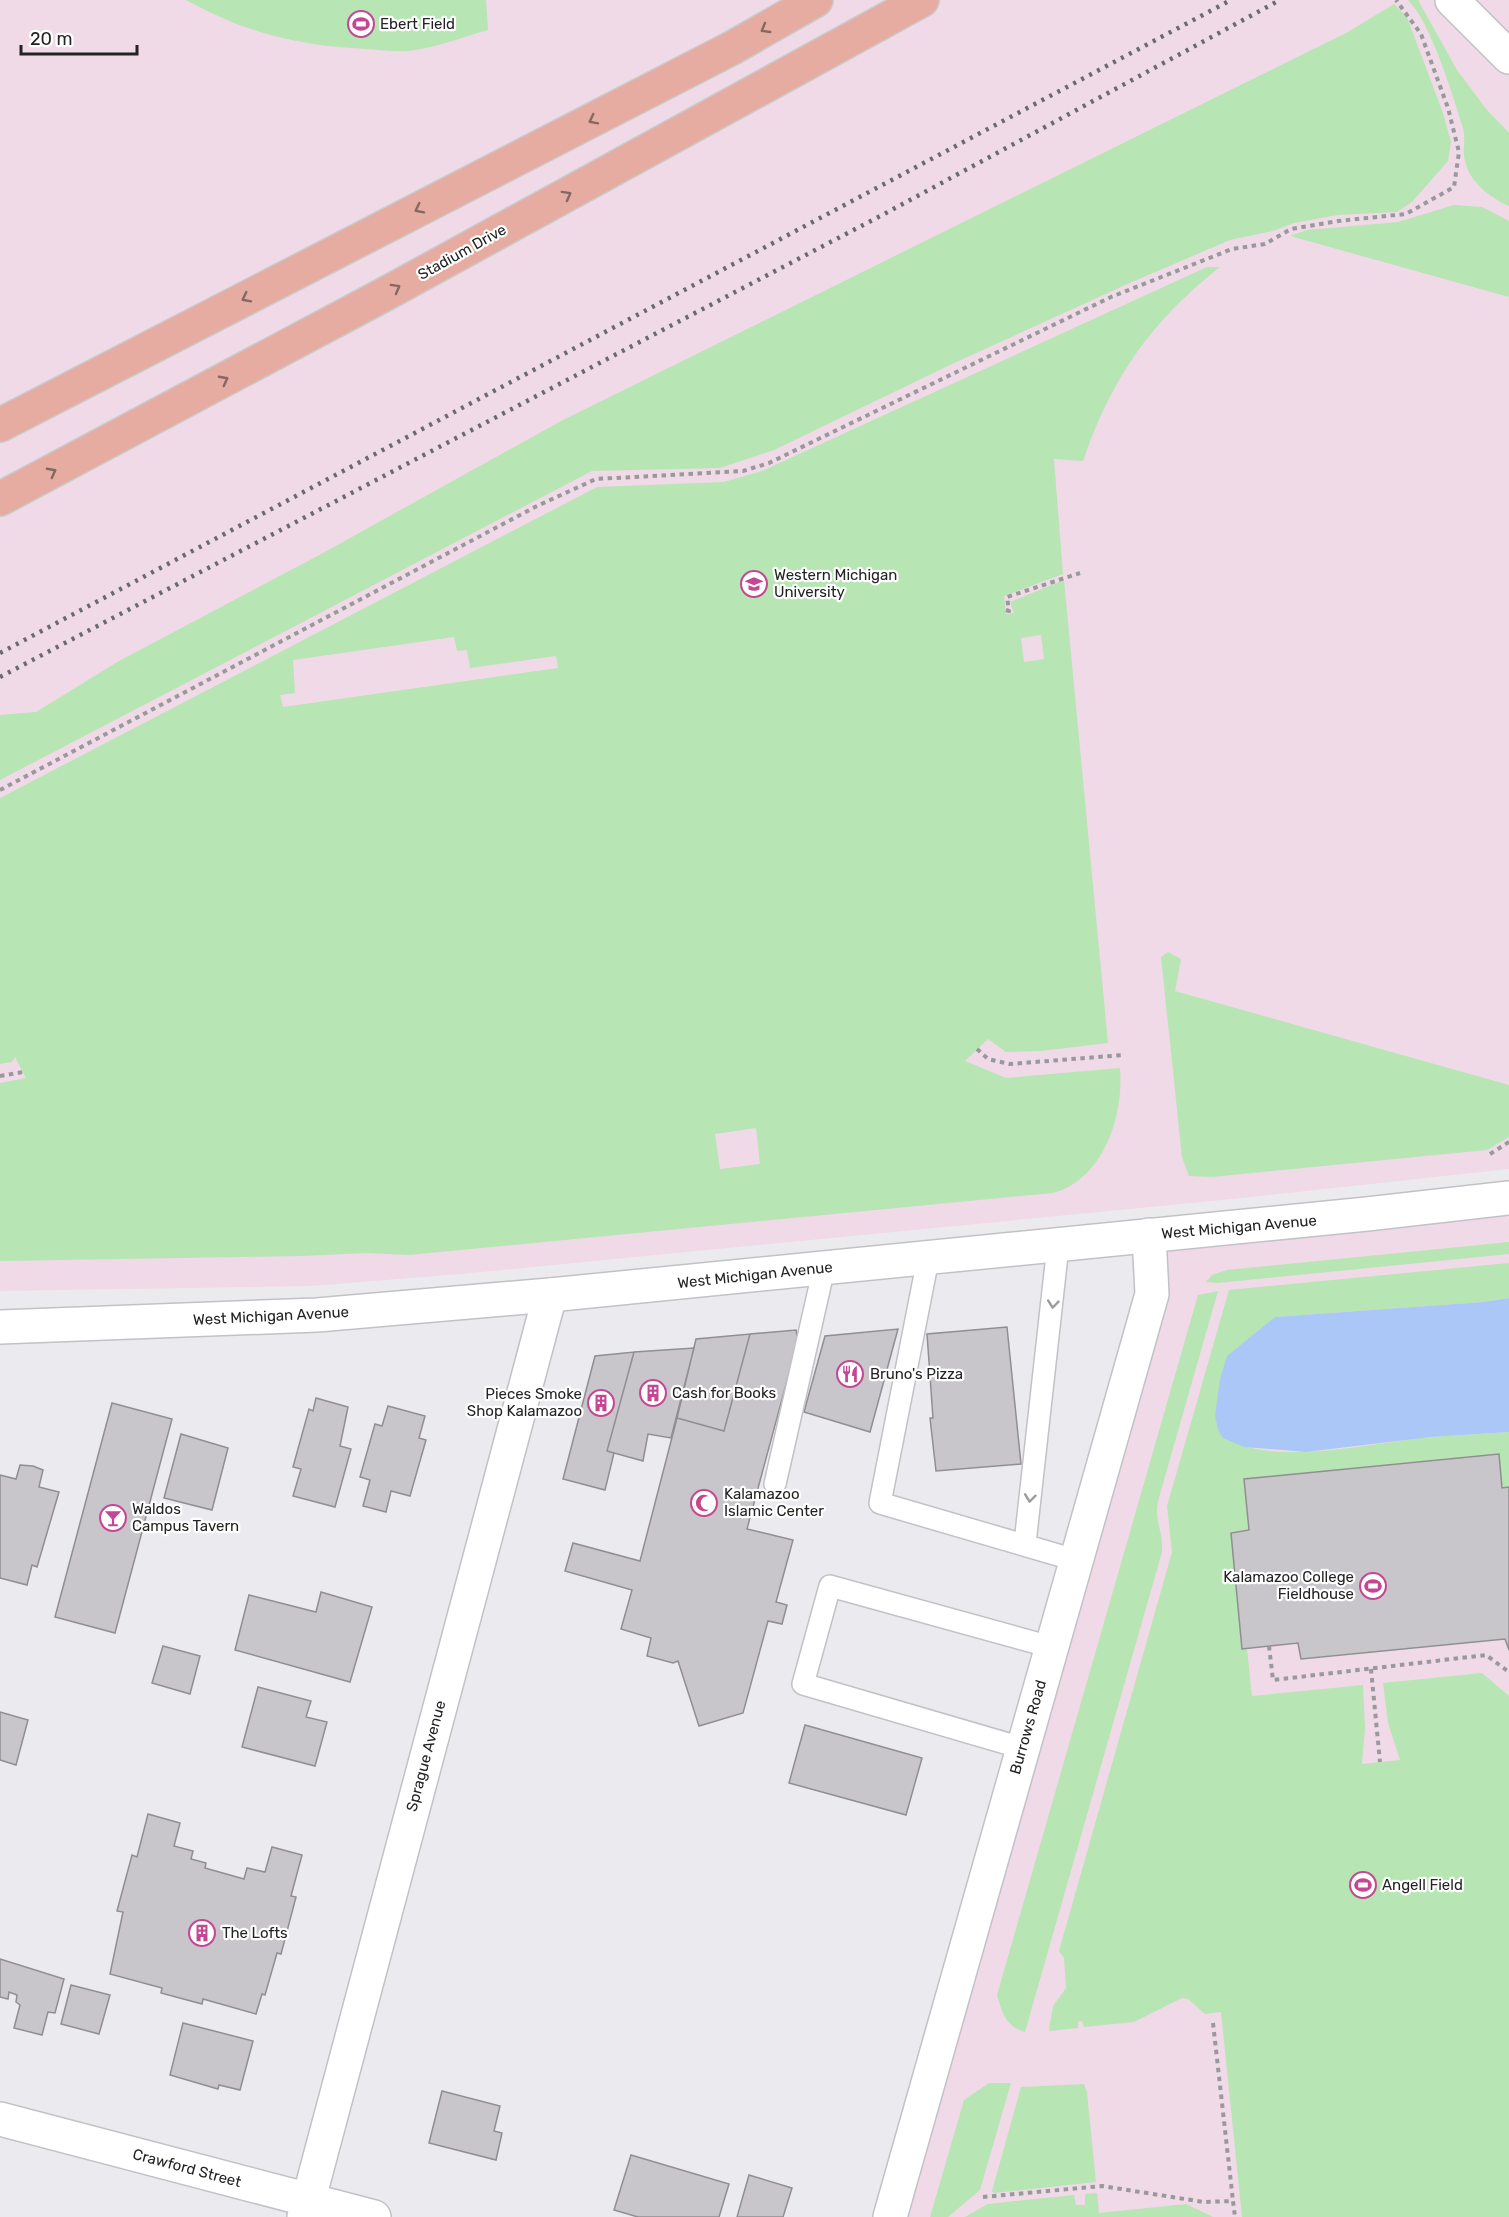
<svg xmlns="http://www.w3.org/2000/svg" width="1509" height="2217" viewBox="0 0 1509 2217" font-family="Rubik,sans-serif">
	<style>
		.education { fill: #f0dae8 }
		.green { fill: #b7e5b4; fill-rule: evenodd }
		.water { fill: #abc7f8 }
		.building { fill: #c8c6ca; stroke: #908e92; stroke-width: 1.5 }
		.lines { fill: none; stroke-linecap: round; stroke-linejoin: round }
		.lane-casing { stroke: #c2c2c6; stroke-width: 24 }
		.street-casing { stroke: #c2c2c6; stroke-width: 36 }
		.secondary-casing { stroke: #c2c2c6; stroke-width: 36 }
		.primary-casing { stroke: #cacaca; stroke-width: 36 }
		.path { stroke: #99999c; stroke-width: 4; stroke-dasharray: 4.5 4.5; stroke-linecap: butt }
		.lane { stroke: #fff; stroke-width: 21 }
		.street { stroke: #fff; stroke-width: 33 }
		.secondary { stroke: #fff; stroke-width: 33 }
		.primary { stroke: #e6aca1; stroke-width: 33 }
		.rail { stroke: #6a6a6d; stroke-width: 4.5; stroke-dasharray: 3 6; stroke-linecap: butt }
		.oneway { stroke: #846862 }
		.oneway2 { stroke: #9c9c9c }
		.labels { text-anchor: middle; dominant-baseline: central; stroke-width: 4.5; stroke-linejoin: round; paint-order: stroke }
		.poi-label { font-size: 15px; fill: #232324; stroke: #fff; text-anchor: start }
		.street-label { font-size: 15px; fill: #232324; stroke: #fff }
	</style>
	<rect width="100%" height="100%" fill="#ebebef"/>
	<!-- education -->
	<path class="education" d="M0 0H1509V1169L1223 1200 461 1274 312 1286 0 1291Z
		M1509 1196V2217H890L1075 1560 1149 1235Z"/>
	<!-- green -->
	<path class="green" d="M186 0H486L488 30C463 37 435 48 408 51 395 52 380 50 367 49 298 46 246 33 186 0Z
		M1408 0H1418L1457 70 1487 110 1509 133V206C1491 198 1469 182 1465 161 1462 150 1466 139 1463 128 1453 96 1431 23 1408 0Z
		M1394 4 1407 17 1443 113 1451 142 1448 161 1412 202 1397 212 1338 215 1294 223 1273 231 1230 240 1132 282 952 364 774 450 720 468 592 471 0 780V715L36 712 119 661 323 553 561 421 1346 33Z
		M1454 205 1482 207 1509 221V297L1290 236 1307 230 1398 222Z
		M1207 267H1220C1151 321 1111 379 1083 461L1054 459 1063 574 1004 596 1006 614 1014 613 1010 602 1064 580 1108 1043 1041 1051 1006 1052 988 1039 965 1061 1006 1078 1120 1068C1124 1115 1104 1179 1053 1193L409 1255 366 1253 303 1256 0 1261V1083L26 1078 15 1057 12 1062 0 1064V798L597 487 724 482 762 471ZM1041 635 1044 659 1024 662 1021 638ZM454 637 457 651 467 650 470 668 556 656 558 668 283 707 280 695 295 693 293 660ZM756 1128 760 1164 720 1169 715 1134Z
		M1168 952 1181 959 1175 991 1509 1085V1137L1487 1150 1212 1177 1189 1176 1182 1157 1161 957Z
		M1509 1242V1254L1218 1283 1206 1282 1212 1275 1227 1270Z
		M1509 1263V1298L1483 1302 1275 1317 1234 1442C1284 1465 1376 1442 1431 1437 1457 1435 1483 1434 1509 1432V1487L1502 1488 1499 1455 1244 1480 1249 1530 1231 1533 1243 1649H1247L1252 1696 1363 1685 1365 1728 1362 1764 1400 1760 1388 1723 1383 1683 1482 1673 1509 1696V2217H1242L1221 2012 1205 2014 1188 1999 1182 1998 1134 2022 1084 2027 1082 2021 1078 2022V2028L1050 2031 1049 2029 1053 2006 1066 1988 1064 1958 1059 1951 1172 1552 1167 1506 1229 1290Z
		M1218 1291 1158 1501C1154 1522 1164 1532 1162 1552L1025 2032C1005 2026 1002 2012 997 1995L1198 1295Z
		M989 2083H1011L980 2190 948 2217H930L964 2100Z
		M1084 2084 1087 2092 1096 2182 994 2193 992 2191 1021 2087Z
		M1097 2193 1099 2213 1186 2204 1213 2217H965L988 2204 1074 2195 1076 2205H1085V2194Z"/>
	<!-- water -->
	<path class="water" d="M1509 1298V1432L1431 1437 1306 1452 1244 1447 1223 1438 1218 1430 1215 1416 1220 1379 1227 1356 1275 1317 1483 1302Z"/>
	<!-- building -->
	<path class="building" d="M1007 1327 1021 1464 936 1471 930 1418H933L927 1334Z
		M898 1329 870 1432 804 1412 825 1336Z
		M796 1330 798 1340 747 1529 793 1540 776 1602 787 1605 782 1624 768 1621 743 1713 699 1726 678 1661 673 1663 647 1656 651 1638 621 1629 632 1590 565 1571 573 1543 640 1561 677 1418 724 1431 750 1334Z
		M750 1334 724 1431 677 1418 696 1339Z
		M694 1348 671 1438 648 1434 643 1461 607 1451 634 1352Z
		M634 1352 607 1451 614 1453 605 1490 563 1479 595 1356Z
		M316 1398 348 1407 340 1446 351 1449 335 1507 293 1496 301 1469 293 1467 309 1409 313 1411Z
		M112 1403 172 1419 115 1633 55 1617Z
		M388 1406 425 1416 419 1438 426 1440 410 1496 391 1491 386 1512 363 1506 370 1480 360 1477 375 1424 382 1426Z
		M181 1434 228 1448 212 1510 164 1498Z
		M1499 1454 1502 1488 1509 1487V1650L1505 1639 1301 1659 1298 1643 1242 1649 1231 1533 1249 1530 1244 1479Z
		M20 1465 33 1466 43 1470 39 1487 59 1492 37 1567 32 1565 27 1585 0 1578V1475L16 1479Z
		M321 1592 372 1607 350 1682 235 1650 249 1595 316 1612Z
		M163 1646 200 1656 190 1694 152 1683Z
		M258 1687 311 1701 306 1717 327 1722 315 1766 242 1747Z
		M0 1712 28 1720 16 1765 0 1760Z
		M805 1725 922 1758 906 1815 789 1783Z
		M148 1814 180 1823 174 1846 193 1851 191 1859 206 1863 205 1868 244 1879 247 1868 265 1872 272 1847 302 1855 291 1896 296 1897 281 1954 277 1953 265 1995 262 1994 256 2014 203 1999 202 2004 161 1993 162 1988 110 1974 123 1912 117 1911 132 1855 137 1857Z
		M0 1959 64 1979 55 2013 48 2012 42 2035 14 2028 20 2005 16 2002 17 1995 9 1992 8 1999 0 1997Z
		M71 1985 110 1995 99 2034 61 2024Z
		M183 2023 253 2041 240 2090 219 2085 218 2089 170 2075Z
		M442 2091 500 2106 494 2131 502 2133 496 2160 429 2143Z
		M631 2155 729 2184 719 2217H638L614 2210Z
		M749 2175 792 2188 783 2217H737Z"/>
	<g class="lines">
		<defs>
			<path id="lane" d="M928 1259 880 1503 1075 1560
				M775 1484 824 1268
				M1025 1543 1058 1246
				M1022 1748 803 1684 830 1586 1051 1647"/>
			<path id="street" d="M1452 0 1509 57
				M0 2119 374 2217
				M304 2217 550 1295
				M890 2217 1152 1294 1149 1235"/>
			<path id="secondary" d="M0 1327 317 1315 550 1295 1367 1214 1509 1198"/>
			<path id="primary" d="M0 425 732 48 816 0
				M0 499 387 293 922 0"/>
		</defs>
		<!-- lane casing -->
		<use href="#lane" class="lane-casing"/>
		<!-- street casing -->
		<use href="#street" class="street-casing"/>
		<!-- secondary casing -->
		<use href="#secondary" class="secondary-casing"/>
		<!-- primary casing -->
		<use href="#primary" class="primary-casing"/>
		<!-- path -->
		<path class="path" d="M1006 610 1009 611 1007 597 1080 573
			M0 790 537 506 596 479 743 471 769 463 1111 297 1232 249 1265 244 1291 229 1338 221 1406 214 1454 187 1459 152 1448 108 1421 34 1396 0
			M977 1049 988 1059 1010 1064 1123 1055
			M0 1076 23 1072
			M1490 1154 1509 1142
			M1269 1646 1273 1680 1486 1655 1509 1672
			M1371 1669 1380 1762
			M1213 2023 1233 2201
			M983 2197 1102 2186 1204 2202 1233 2201 1235 2217"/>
		<!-- lane -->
		<use href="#lane" class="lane"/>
		<!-- street -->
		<use href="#street" class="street"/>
		<!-- secondary -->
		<use href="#secondary" class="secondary"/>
		<!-- primary -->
		<use href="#primary" class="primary"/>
		<!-- rail -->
		<path class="rail" d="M0 653 1231 0
			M0 677 886 213 1280 0"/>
	</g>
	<!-- one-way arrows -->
	<defs><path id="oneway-chevron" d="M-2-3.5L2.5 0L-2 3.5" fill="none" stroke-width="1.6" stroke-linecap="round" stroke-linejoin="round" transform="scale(1.5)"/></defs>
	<g class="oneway">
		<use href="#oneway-chevron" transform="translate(765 29) rotate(150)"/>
		<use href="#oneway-chevron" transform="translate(593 120) rotate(153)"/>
		<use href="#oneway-chevron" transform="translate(567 195) rotate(-29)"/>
		<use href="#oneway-chevron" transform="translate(419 209) rotate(153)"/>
		<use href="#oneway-chevron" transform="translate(396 288) rotate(-29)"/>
		<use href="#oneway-chevron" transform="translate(246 298) rotate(153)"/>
		<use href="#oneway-chevron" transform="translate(224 380) rotate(-28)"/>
		<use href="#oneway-chevron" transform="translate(52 472) rotate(-28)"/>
	</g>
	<g class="oneway2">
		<use href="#oneway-chevron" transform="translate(1053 1304) rotate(96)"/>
		<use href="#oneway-chevron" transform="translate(1030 1498) rotate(97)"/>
	</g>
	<!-- icons -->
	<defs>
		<symbol id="stadium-ring" viewBox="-11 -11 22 22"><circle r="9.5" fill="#fff" stroke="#c54692" stroke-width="1.5"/><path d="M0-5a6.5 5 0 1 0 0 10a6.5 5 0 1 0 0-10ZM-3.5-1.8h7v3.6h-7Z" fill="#c54692"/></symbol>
		<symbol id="university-ring" viewBox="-11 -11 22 22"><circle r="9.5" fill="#fff" stroke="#c54692" stroke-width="1.5"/><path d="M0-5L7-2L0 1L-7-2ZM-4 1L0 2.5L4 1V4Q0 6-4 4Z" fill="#c54692"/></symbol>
		<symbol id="restaurant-ring" viewBox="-11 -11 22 22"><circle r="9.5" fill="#fff" stroke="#c54692" stroke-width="1.5"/><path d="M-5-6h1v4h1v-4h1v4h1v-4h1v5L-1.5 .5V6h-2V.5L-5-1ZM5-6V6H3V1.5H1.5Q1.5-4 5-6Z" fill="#c54692"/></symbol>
		<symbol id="building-ring" viewBox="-11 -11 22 22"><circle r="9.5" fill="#fff" stroke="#c54692" stroke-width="1.5"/><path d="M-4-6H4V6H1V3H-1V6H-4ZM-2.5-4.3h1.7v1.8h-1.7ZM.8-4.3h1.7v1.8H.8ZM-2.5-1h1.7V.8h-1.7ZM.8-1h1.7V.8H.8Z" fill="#c54692"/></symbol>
		<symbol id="mosque-ring" viewBox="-11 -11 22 22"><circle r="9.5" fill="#fff" stroke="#c54692" stroke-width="1.5"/><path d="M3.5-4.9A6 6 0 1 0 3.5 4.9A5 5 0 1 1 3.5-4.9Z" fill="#c54692"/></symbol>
		<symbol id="bar-ring" viewBox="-11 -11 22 22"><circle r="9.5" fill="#fff" stroke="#c54692" stroke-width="1.5"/><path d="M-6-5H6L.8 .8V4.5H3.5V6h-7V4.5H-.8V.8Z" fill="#c54692"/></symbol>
	</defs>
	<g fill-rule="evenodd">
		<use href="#stadium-ring" x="346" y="9" width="30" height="30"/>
		<use href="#university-ring" x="739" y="569" width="30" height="30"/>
		<use href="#restaurant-ring" x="835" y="1359" width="30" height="30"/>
		<use href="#building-ring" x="638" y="1378" width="30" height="30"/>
		<use href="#building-ring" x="586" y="1388" width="30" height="30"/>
		<use href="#mosque-ring" x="689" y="1488" width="30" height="30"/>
		<use href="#bar-ring" x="98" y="1503" width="30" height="30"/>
		<use href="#stadium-ring" x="1358" y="1571" width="30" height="30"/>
		<use href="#stadium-ring" x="1348" y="1870" width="30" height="30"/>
		<use href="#building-ring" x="187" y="1918" width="30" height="30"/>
	</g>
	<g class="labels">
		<!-- poi labels -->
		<g class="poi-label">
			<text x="380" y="24">Ebert Field</text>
			<text x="774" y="575">Western Michigan<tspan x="774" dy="17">University</tspan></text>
			<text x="870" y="1374">Bruno's Pizza</text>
			<text x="672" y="1393">Cash for Books</text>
			<text x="582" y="1394" text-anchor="end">Pieces Smoke<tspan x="582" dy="17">Shop Kalamazoo</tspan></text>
			<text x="724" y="1494">Kalamazoo<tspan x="724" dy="17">Islamic Center</tspan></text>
			<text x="132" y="1509">Waldos<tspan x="132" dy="17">Campus Tavern</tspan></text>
			<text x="1354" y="1577" text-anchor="end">Kalamazoo College<tspan x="1354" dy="17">Fieldhouse</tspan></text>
			<text x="1382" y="1885">Angell Field</text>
			<text x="222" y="1933">The Lofts</text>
		</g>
		<!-- street labels -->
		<g class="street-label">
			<text transform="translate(462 252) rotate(-29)">Stadium Drive</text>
			<text transform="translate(1239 1227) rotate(-5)">West Michigan Avenue</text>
			<text transform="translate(755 1275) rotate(-6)">West Michigan Avenue</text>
			<text transform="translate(271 1316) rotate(-3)">West Michigan Avenue</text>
			<text transform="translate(1028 1727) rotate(-74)">Burrows Road</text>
			<text transform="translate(426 1756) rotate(-75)">Sprague Avenue</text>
			<text transform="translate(187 2168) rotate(15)">Crawford Street</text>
		</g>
	</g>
	<!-- scale -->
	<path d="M21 45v9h116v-9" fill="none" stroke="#232324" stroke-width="3"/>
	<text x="30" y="45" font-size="18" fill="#232324" stroke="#ffffff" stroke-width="4.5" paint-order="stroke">20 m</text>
</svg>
